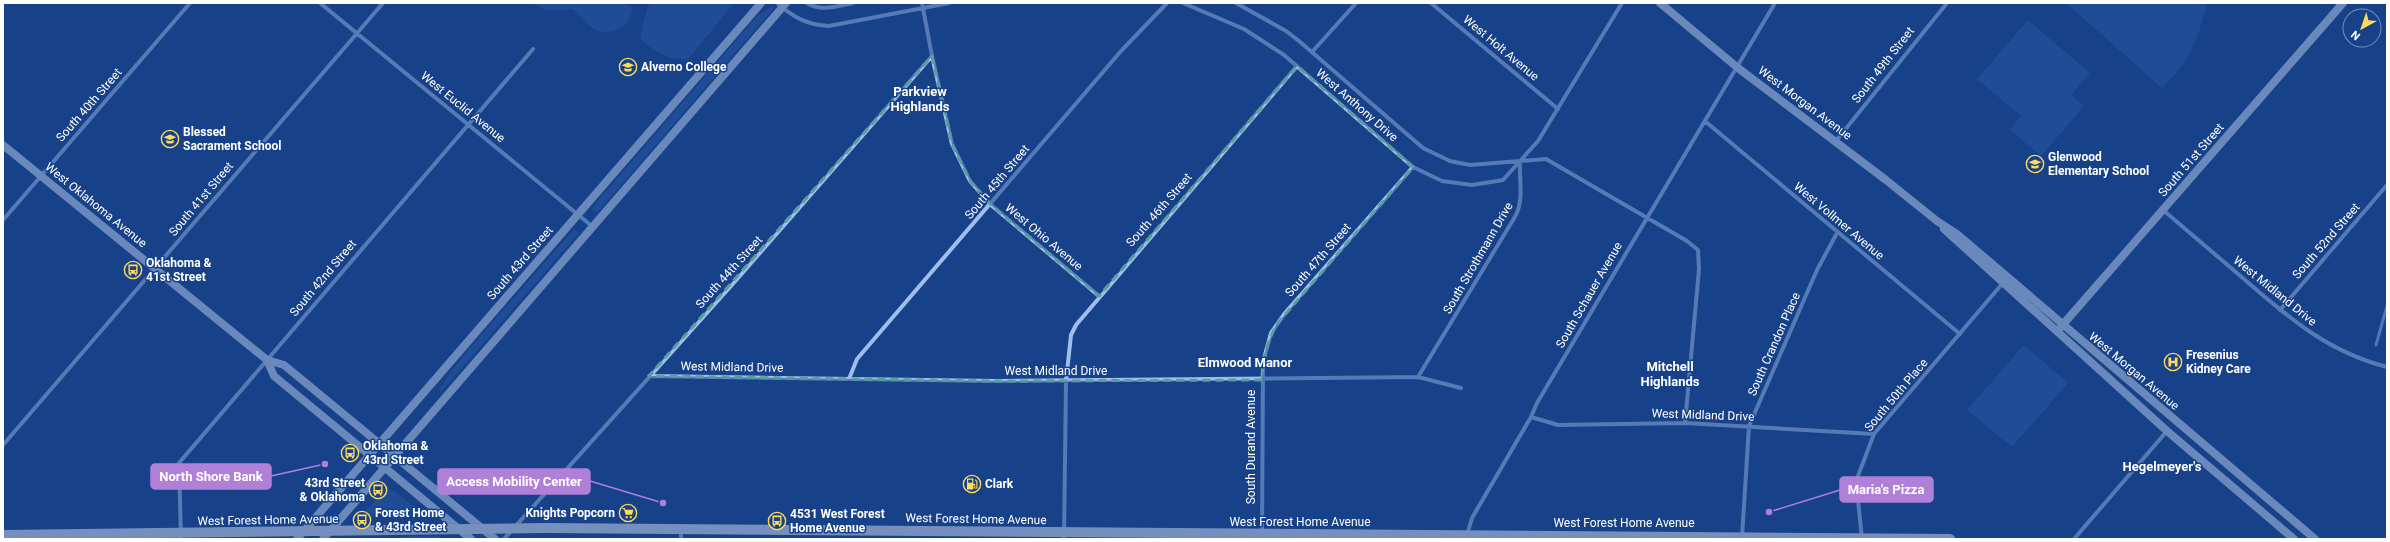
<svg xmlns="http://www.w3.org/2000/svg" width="2390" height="542" viewBox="0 0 2390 542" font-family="Roboto,sans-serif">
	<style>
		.green { fill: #295aa8 }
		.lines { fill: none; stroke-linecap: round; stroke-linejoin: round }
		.stream { stroke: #91b7f1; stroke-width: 3 }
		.street { stroke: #9fbeee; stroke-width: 4 }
		.secondary { stroke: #ccddfa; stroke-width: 8 }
		.primary { stroke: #e6eeff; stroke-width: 10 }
		.marked { fill: none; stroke: #579f9a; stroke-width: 3; stroke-dasharray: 8 5; stroke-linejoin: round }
		.labels { text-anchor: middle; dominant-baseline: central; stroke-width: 3; stroke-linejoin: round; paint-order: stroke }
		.street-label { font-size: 12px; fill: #fff; stroke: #174189 }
		.poi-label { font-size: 12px; font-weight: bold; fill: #fff; stroke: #174189; text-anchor: start }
		.neighbourhood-label { font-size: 13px; font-weight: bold; fill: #fff; stroke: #174189 }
		.leader { fill: none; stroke: #b080d9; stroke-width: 1.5 }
		.callout-dot { fill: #b080d9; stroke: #174189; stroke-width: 1.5 }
		.callout { fill: #b080d9; stroke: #b080d9; stroke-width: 1.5 }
		.callout-label { font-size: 13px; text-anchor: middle; font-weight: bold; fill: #fff }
	</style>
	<rect width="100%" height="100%" fill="#174189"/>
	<!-- green -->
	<path class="green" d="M530 3H626L632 8C631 28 608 39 591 27 585 22 579 14 573 9L546 10Z
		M651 3H734L689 58C673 63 650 50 640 38L647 8Z
		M2066 3H2207V4C2196 44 2192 58 2162 88Z
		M772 6 774 8 602 207 598 212 592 210 595 204 757 16Z
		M2028 20 2090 73 2071 95 2084 106 2041 156 2010 130 2021 116 1977 79Z
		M574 229 579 233 441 392 439 389 462 357Z
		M2024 345 2068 383 2012 447 1967 410Z
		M386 488 394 491 421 512 422 516 362 515Z
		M412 536H439L440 539H388Z"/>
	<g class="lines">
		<!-- stream -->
		<path class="stream" d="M2376 345 2387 306"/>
		<!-- street -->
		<path class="street" d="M320 3 593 227
			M777 3C793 17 807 25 829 26L949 3
			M807 3C821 12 837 6 853 3
			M1183 3 1244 29 1284 55 1413 167 1442 181 1472 185 1503 180 1538 141 1622 3
			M1236 3 1286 31 1299 41 1423 148 1450 161 1470 165 1546 159 1687 241 1698 250 1699 269 1685 423
			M1431 3 1558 109
			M1312 52 1356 3
			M932 56 952 144 970 181 991 205 1099 296
			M1706 122 1960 334
			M1836 141 1947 3
			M2163 210C2190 233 2217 256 2244 279 2289 318 2328 352 2387 367
			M3 220 190 3
			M2280 310 2387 185
			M649 376 996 381 1418 377 1461 388
			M1418 377 1516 215C1524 198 1519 180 1520 161
			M849 379 857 359 1121 51 1167 3
			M1531 417 1558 425 1685 423 1874 434
			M3 445 383 3
			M1467 535 1472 518 1531 417 1537 403 1775 3
			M1742 537 1749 426 1817 270 1837 233
			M181 539 179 463 533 49
			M504 539 731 286 932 56 922 3
			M681 539V530
			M1064 539 1066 381 1071 335 1076 325 1297 66
			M1262 539 1263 362 1271 333 1285 313 1413 167
			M1862 539 1856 481 1874 434 2002 284
			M2074 539 2167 431"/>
		<!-- secondary -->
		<path class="secondary" d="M1660 3 1738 68 1886 180 1937 221 1957 234 2315 539
			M3 145 267 360 284 365 495 539
			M1944 229 2167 431 2294 539
			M2059 329 2343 3
			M267 360 274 376 471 539
			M297 539 761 3
			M323 539 786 3"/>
		<!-- primary -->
		<path class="primary" d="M3 535 546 528 1950 539"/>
	</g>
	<!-- marked area -->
	<path d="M0 0H2390V542H0ZM932 56 952 144 970 181 991 205 1099 296 1297 66 1413 167 1276 325 1266 348 1261 380 996 381 649 376Z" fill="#174189" fill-opacity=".55" fill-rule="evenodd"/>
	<path class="marked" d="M932 56 952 144 970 181 991 205 1099 296 1297 66 1413 167 1276 325 1266 348 1261 380 996 381 649 376Z"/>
	<!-- icons -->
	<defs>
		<symbol id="university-ring" viewBox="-11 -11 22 22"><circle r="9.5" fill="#174189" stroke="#ffdb5c" stroke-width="1.5"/><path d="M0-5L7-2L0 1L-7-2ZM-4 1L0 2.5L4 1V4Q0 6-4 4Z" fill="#ffdb5c"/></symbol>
		<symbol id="school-ring" viewBox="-11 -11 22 22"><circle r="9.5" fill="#174189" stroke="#ffdb5c" stroke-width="1.5"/><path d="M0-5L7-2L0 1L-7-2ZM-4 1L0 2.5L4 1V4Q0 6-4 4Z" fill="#ffdb5c"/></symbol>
		<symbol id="bus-ring" viewBox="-11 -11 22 22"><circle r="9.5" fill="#174189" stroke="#ffdb5c" stroke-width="1.5"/><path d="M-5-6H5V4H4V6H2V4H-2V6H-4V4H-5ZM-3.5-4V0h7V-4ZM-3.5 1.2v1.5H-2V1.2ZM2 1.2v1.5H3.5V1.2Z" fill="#ffdb5c"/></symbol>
		<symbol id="hospital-ring" viewBox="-11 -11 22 22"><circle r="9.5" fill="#174189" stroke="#ffdb5c" stroke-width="1.5"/><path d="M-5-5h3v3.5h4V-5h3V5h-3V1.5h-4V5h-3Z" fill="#ffdb5c"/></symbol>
		<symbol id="fuel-ring" viewBox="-11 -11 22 22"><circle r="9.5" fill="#174189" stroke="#ffdb5c" stroke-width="1.5"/><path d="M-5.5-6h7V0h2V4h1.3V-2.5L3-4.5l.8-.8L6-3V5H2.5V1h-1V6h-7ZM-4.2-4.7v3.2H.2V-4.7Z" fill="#ffdb5c"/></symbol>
		<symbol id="supermarket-ring" viewBox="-11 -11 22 22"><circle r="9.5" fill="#174189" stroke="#ffdb5c" stroke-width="1.5"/><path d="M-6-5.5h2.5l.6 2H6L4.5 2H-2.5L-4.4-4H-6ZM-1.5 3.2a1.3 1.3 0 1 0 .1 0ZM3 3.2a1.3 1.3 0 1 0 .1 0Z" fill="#ffdb5c"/></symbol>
	</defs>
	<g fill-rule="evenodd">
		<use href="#university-ring" x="618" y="57" width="20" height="20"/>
		<use href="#school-ring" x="160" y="129" width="20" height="20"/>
		<use href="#school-ring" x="2025" y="154" width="20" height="20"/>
		<use href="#bus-ring" x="123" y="260" width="20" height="20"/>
		<use href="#hospital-ring" x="2163" y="352" width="20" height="20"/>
		<use href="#bus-ring" x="340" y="443" width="20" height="20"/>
		<use href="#fuel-ring" x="962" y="474" width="20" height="20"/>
		<use href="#bus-ring" x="368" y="480" width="20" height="20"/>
		<use href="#supermarket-ring" x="618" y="503" width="20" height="20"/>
		<use href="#bus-ring" x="352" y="510" width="20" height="20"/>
		<use href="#bus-ring" x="767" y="511" width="20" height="20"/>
	</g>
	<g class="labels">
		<!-- street labels -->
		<g class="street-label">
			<text transform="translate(1501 48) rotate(40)">West Holt Avenue</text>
			<text transform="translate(1883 65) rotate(-52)">South 49th Street</text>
			<text transform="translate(1805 103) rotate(37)">West Morgan Avenue</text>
			<text transform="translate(89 105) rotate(-49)">South 40th Street</text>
			<text transform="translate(1357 105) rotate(41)">West Anthony Drive</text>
			<text transform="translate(463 107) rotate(39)">West Euclid Avenue</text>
			<text transform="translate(2191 160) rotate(-49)">South 51st Street</text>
			<text transform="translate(997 182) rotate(-50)">South 45th Street</text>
			<text transform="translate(201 199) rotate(-50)">South 41st Street</text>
			<text transform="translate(96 205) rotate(39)">West Oklahoma Avenue</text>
			<text transform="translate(1159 210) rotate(-49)">South 46th Street</text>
			<text transform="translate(1839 221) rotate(40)">West Vollmer Avenue</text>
			<text transform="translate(1044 237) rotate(40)">West Ohio Avenue</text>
			<text transform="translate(2326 241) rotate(-49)">South 52nd Street</text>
			<text transform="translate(1478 258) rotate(-60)">South Strothmann Drive</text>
			<text transform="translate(1318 260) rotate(-49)">South 47th Street</text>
			<text transform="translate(520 263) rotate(-49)">South 43rd Street</text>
			<text transform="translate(729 272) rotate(-48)">South 44th Street</text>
			<text transform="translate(323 278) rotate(-50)">South 42nd Street</text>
			<text transform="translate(2275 291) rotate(39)">West Midland Drive</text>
			<text transform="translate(1589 295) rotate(-60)">South Schauer Avenue</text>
			<text transform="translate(1774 344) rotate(-66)">South Crandon Place</text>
			<text transform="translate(732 367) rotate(1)">West Midland Drive</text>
			<text x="1056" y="371">West Midland Drive</text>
			<text transform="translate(2134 371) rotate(40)">West Morgan Avenue</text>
			<text transform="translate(1896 395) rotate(-50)">South 50th Place</text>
			<text transform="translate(1703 415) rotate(2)">West Midland Drive</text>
			<text transform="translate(1251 447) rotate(-90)">South Durand Avenue</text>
			<text transform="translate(976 519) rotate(1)">West Forest Home Avenue</text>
			<text transform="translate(268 520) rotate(-1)">West Forest Home Avenue</text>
			<text x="1300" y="522">West Forest Home Avenue</text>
			<text x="1624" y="523">West Forest Home Avenue</text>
		</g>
		<!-- poi labels -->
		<g class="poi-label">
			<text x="641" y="67">Alverno College</text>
			<text x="183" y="132">Blessed<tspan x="183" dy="14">Sacrament School</tspan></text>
			<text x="2048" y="157">Glenwood<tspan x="2048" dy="14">Elementary School</tspan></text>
			<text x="146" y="263">Oklahoma &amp;<tspan x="146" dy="14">41st Street</tspan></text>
			<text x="2186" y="355">Fresenius<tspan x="2186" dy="14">Kidney Care</tspan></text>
			<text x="363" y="446">Oklahoma &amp;<tspan x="363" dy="14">43rd Street</tspan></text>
			<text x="365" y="483" text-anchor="end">43rd Street<tspan x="365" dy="14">&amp; Oklahoma</tspan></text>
			<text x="985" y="484">Clark</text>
			<text x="375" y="513">Forest Home<tspan x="375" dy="14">&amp; 43rd Street</tspan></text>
			<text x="615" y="513" text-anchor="end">Knights Popcorn</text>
			<text x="790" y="514">4531 West Forest<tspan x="790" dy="14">Home Avenue</tspan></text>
		</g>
		<!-- neighbourhood labels -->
		<g class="neighbourhood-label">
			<text x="920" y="91">Parkview<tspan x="920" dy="15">Highlands</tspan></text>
			<text x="1245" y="362">Elmwood Manor</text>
			<text x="1670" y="366">Mitchell<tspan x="1670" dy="15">Highlands</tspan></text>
			<text x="2162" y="466">Hegelmeyer's</text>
		</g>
	</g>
	<!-- callouts -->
	<path class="leader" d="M325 464L271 476M663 503L590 481M1769 512L1840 490"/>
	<g class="callout-dot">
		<circle cx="325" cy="464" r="4"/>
		<circle cx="663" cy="503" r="4"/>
		<circle cx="1769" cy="512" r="4"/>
	</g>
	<g class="callout">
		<rect x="151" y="464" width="120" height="25" rx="4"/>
		<rect x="438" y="469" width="152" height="25" rx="4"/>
		<rect x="1840" y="477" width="93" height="25" rx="4"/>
	</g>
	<g class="callout-label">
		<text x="211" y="481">North Shore Bank</text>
		<text x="514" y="486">Access Mobility Center</text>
		<text x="1886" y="494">Maria's Pizza</text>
	</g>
	<!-- border -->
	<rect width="2390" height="542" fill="none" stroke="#ffffff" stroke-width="8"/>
	<!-- north arrow -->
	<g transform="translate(2362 28) rotate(220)"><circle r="19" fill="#174189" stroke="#748db8"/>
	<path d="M0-3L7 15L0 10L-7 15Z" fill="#ffdb5c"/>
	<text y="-6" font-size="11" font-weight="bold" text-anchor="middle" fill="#ffffff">N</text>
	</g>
</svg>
